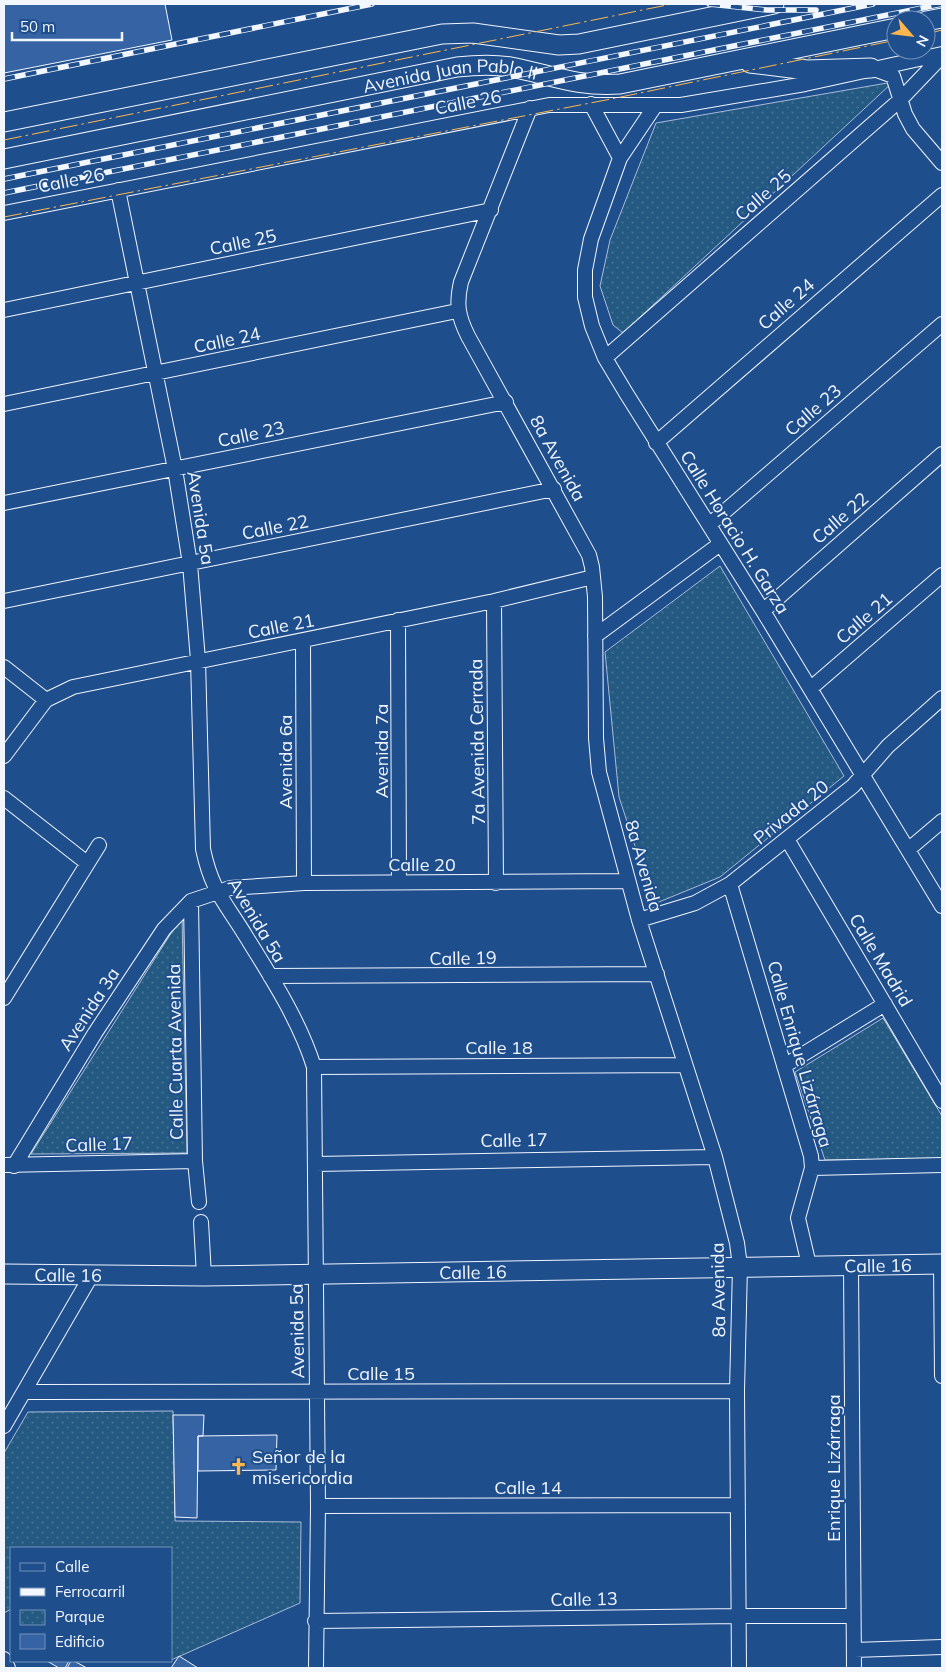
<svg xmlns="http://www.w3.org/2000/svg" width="946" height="1672" viewBox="0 0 946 1672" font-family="Mulish,sans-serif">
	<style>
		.park { fill: url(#park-dots); stroke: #a8bbd7 }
		.building { fill: #3563a3; stroke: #f2f6ff }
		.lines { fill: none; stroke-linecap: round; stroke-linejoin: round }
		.street-casing { stroke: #f2f6ff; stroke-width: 16 }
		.secondary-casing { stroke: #f2f6ff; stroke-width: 21 }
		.street { stroke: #1f4e8c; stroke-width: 14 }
		.secondary { stroke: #1f4e8c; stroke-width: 19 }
		.rail-casing { stroke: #f2f6ff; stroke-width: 5.5 }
		.rail { stroke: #1f4e8c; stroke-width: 4; stroke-dasharray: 11; stroke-linecap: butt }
		.power { stroke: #ffb74d; stroke-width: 1; stroke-dasharray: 18 4 2.5 4; stroke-linecap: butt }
		.labels { text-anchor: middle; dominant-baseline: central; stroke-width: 4; stroke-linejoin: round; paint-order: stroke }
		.street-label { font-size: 18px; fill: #f2f6ff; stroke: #1f4e8c }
		.poi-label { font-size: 18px; fill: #f2f6ff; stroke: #1f4e8c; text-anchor: start }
	</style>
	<defs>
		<pattern id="park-dots" width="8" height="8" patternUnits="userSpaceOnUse" patternTransform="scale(1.25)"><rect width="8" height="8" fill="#245a82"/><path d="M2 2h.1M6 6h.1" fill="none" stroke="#447295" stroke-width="1.8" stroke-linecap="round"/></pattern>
	</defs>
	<rect width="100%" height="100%" fill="#1f4e8c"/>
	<!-- park -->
	<path class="park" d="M893 82 623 333 613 325 600 286 610 240 656 123Z
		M720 566 844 776 720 877 654 904 619 797 605 652Z
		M182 916 187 1153 31 1154Z
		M883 1018 942 1116V1159L825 1160 795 1072Z
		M173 1411 175 1521 301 1522 300 1603 171 1660V1548H11V1609L4 1613V1453L28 1412Z"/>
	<!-- building -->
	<path class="building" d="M4 4H165L172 40 4 73Z
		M173 1415H204L203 1436H198L197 1518 175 1517Z
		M277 1435 276 1470 198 1471V1436Z
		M179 1656 198 1668H171Z
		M47 1661H69L65 1668H59Z
		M71 1661H74L87 1668H67Z"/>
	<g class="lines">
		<defs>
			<path id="street" d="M871 68 893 76 905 114 913 129 942 163
				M591 104 620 158
				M655 106 620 158 591 239 585 270V297L592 326 605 358 626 393 763 611 942 906
				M530 108 461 282C456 304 458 316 468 336L589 555 592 567 595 597 596 738 599 772 639 920 715 1157 737 1243 740 1266 737 1391 739 1668
				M118 190 175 469 190 564 198 660 203 849C212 892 226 903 247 938 272 978 300 1022 314 1067L318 1506 316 1668
				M4 213 549 105H681L805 84 942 54
				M4 310 491 210
				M605 358 900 100 942 56
				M4 404 457 311
				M656 443 942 195
				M4 503 506 402
				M709 525 942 324
				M4 601 554 489
				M494 601 496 883
				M763 611 942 454
				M398 620 399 882
				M595 636 720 544
				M303 641 304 883
				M4 667 46 700
				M811 688 942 575
				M4 756 46 700 73 687 494 601 593 577
				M4 798 87 863
				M787 839 942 1101
				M909 849 942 821
				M730 884 811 1156 812 1168 798 1218 809 1265
				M191 901 195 1161 199 1202
				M639 920 695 903 730 884 853 786 888 746 942 698
				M270 976 657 974
				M4 998 99 845
				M784 1066 885 1004
				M314 1067 684 1065
				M315 1164 715 1157
				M4 1165 195 1161
				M14 1166 95 1033 164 929 191 901 230 888 304 883 628 881
				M812 1168 942 1165
				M201 1222 204 1276
				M941 1264 942 1376
				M851 1267 854 1668
				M24 1392 737 1391
				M4 1426 91 1276
				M318 1506 738 1505
				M315 1621 738 1616H853
				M854 1650 942 1647
				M4 1659 8 1668"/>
			<g id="secondary">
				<path d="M926 21 942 18"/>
				<path d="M750 63 807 70 871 68"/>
				<path d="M4 122 442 34 473 33 559 45 579 44 774 4"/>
				<path id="s1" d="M4 159 457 67C475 65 493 64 511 67 551 75 577 87 620 84L896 28"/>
				<path id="s2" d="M4 1274 204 1276 942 1264"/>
			</g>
		</defs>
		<!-- street casing -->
		<use href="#street" class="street-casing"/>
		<!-- secondary casing -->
		<use href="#secondary" class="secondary-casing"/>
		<!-- street -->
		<use href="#street" class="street"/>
		<!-- secondary -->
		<use href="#secondary" class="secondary"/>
		<defs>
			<path id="rail" d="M709 4 767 10H816
				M4 79 372 4
				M4 179 873 4
				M4 193 942 4"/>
		</defs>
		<!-- rail casing -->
		<use href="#rail" class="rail-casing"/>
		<!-- rail -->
		<use href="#rail" class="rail"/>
		<!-- power -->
		<path class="power" d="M926 34 942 30
			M4 140 672 4
			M4 217 611 99 896 40"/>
	</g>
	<!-- icons -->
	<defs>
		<symbol id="church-bare" viewBox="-9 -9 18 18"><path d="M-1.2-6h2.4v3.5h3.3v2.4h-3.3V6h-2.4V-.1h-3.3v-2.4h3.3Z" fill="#ffb74d" stroke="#1f4e8c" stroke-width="2.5" paint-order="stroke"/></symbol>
	</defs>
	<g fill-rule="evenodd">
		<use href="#church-bare" x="226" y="1454" width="25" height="25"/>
	</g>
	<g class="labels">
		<!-- street labels -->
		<g class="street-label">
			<text stroke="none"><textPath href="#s1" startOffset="455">Avenida Juan Pablo II</textPath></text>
			<text transform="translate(468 102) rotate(-11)">Calle 26</text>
			<text transform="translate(71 180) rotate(-11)">Calle 26</text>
			<text transform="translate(763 195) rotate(-41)">Calle 25</text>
			<text transform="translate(243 242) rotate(-12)">Calle 25</text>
			<text transform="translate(786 304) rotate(-41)">Calle 24</text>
			<text transform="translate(227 340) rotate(-12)">Calle 24</text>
			<text transform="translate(813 410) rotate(-41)">Calle 23</text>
			<text transform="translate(251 434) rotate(-12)">Calle 23</text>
			<text transform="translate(558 458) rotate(61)">8a Avenida</text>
			<text transform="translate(201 518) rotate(81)">Avenida 5a</text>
			<text transform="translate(840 518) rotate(-41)">Calle 22</text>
			<text transform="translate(275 527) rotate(-11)">Calle 22</text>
			<text transform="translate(735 532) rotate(58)">Calle Horacio H. Garza</text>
			<text transform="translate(864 618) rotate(-41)">Calle 21</text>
			<text transform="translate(281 626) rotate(-11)">Calle 21</text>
			<text transform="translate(477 742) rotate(-91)">7a Avenida Cerrada</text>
			<text transform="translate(381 751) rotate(-90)">Avenida 7a</text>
			<text transform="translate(285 762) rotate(-90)">Avenida 6a</text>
			<text transform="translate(791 812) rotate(-39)">Privada 20</text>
			<text x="422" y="864">Calle 20</text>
			<text transform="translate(644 866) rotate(74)">8a Avenida</text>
			<text transform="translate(257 920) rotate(59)">Avenida 5a</text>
			<text transform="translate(463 958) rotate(-1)">Calle 19</text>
			<text transform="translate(881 960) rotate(59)">Calle Madrid</text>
			<text transform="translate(89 1009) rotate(-57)">Avenida 3a</text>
			<text x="499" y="1047">Calle 18</text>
			<text transform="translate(175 1052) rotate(-91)">Calle Cuarta Avenida</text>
			<text transform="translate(800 1054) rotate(74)">Calle Enrique Lizárraga</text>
			<text transform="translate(514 1140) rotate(-1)">Calle 17</text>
			<text transform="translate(99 1144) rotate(-2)">Calle 17</text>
			<text stroke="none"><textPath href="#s2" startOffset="874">Calle 16</textPath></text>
			<text stroke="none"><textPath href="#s2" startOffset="469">Calle 16</textPath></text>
			<text stroke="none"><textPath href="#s2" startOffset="64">Calle 16</textPath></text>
			<text transform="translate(718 1290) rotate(-91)">8a Avenida</text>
			<text transform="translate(297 1331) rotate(-91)">Avenida 5a</text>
			<text x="381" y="1373">Calle 15</text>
			<text transform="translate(833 1468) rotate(-90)">Enrique Lizárraga</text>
			<text x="528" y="1487">Calle 14</text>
			<text transform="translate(584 1599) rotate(-1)">Calle 13</text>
		</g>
		<!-- poi labels -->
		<g class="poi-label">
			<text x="252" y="1456">Señor de la<tspan x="252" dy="21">misericordia</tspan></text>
		</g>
	</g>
	<!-- border -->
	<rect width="946" height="1672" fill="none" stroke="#f2f6ff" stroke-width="10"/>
	<!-- legend -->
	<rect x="10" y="1547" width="162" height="115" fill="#1f4e8c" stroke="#7391ba"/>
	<rect x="20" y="1563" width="25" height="8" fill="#1f4e8c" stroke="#7391ba"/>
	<text x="55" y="1572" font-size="15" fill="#f2f6ff">Calle</text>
	<rect x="20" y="1588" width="25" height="8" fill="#f2f6ff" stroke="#7391ba"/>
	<text x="55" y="1597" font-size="15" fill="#f2f6ff">Ferrocarril</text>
	<rect x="20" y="1610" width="25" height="15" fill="url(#park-dots)" stroke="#7391ba"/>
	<text x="55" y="1622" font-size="15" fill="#f2f6ff">Parque</text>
	<rect x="20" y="1634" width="25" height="15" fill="#3563a3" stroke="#7391ba"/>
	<text x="55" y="1647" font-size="15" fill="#f2f6ff">Edificio</text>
	<!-- north arrow -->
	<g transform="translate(911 35) rotate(118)"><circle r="24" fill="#1f4e8c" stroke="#7391ba"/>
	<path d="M0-4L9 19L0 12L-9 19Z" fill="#ffb74d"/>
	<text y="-8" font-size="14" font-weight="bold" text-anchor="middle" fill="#f2f6ff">N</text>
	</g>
	<!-- scale -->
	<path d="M12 32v8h110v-8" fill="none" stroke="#f2f6ff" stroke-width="2.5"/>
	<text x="20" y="32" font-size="15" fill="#f2f6ff" stroke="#1f4e8c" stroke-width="4" paint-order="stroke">50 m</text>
</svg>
